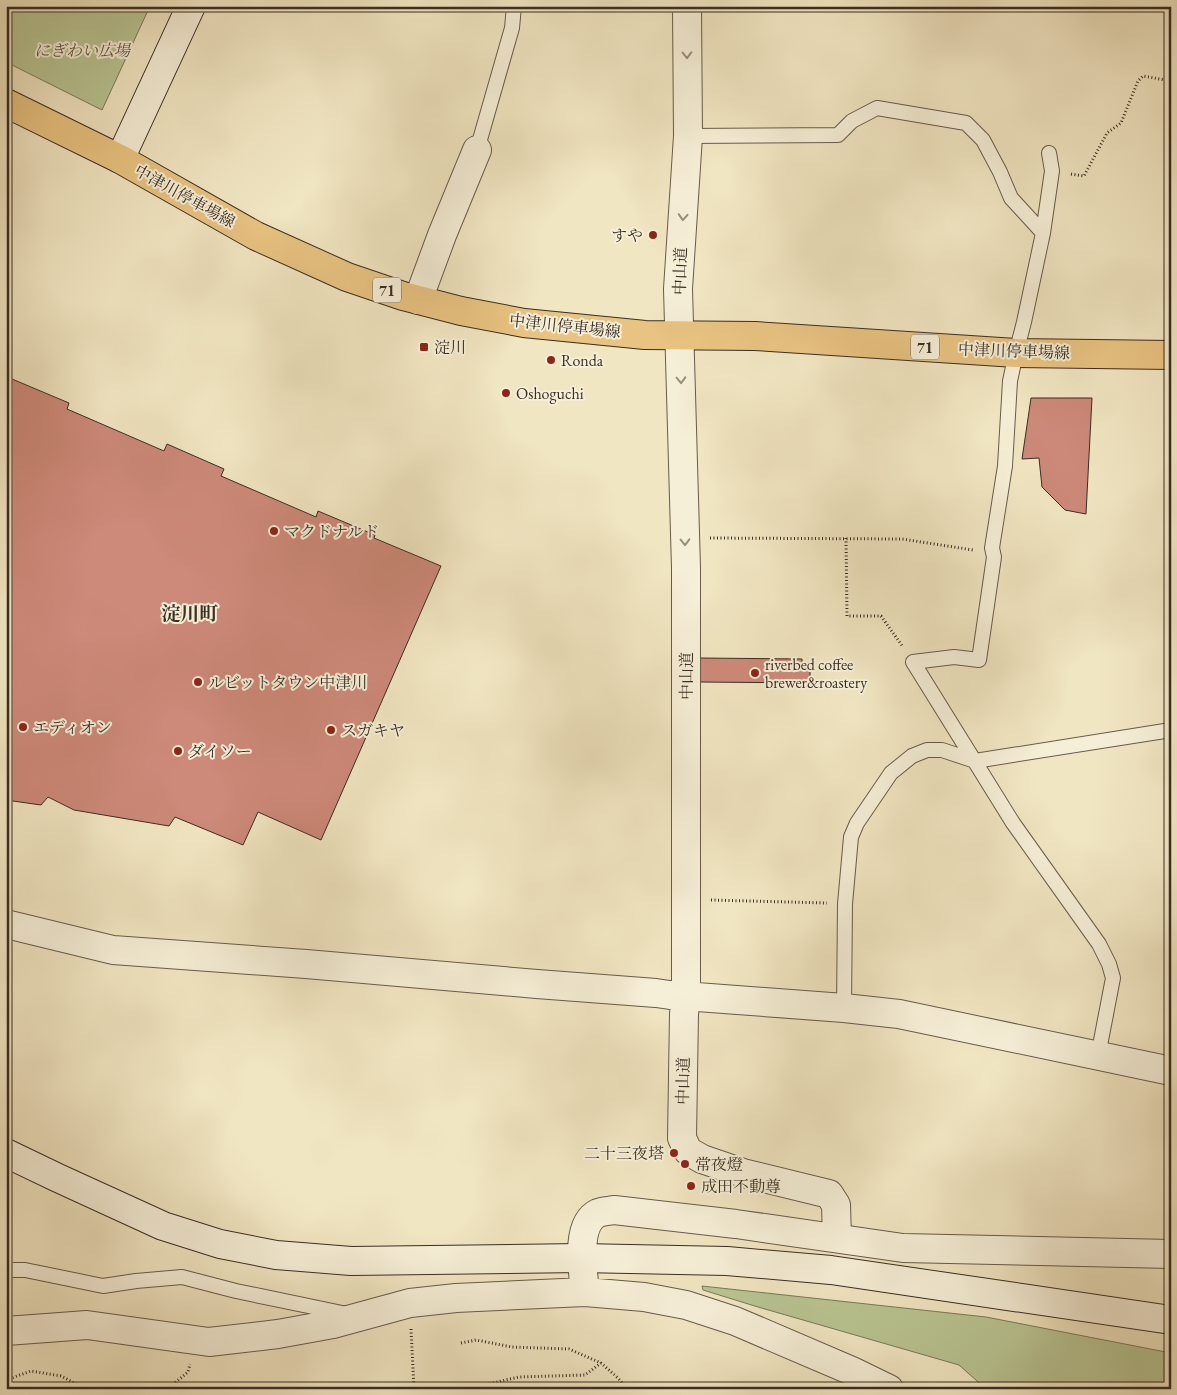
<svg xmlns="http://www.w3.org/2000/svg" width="1177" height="1395" viewBox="0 0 1177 1395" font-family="'EB Garamond','Noto Serif JP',serif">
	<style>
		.green { fill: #b9c593; stroke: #79795b }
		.building { fill: #cd8979; stroke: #392d23 }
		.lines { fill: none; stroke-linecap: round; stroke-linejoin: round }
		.lane-casing { stroke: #675b4b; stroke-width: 16 }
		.street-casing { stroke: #675b4b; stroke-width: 30 }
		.secondary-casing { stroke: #392d23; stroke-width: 30 }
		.primary-casing { stroke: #392d23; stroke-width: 30 }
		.path { stroke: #392d23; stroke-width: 3; stroke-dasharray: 1 2.5; stroke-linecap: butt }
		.lane { stroke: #f6efd7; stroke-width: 14 }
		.street { stroke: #f6efd7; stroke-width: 28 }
		.secondary { stroke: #f6efd7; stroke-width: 28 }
		.primary { stroke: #e8c381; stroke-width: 28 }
		.oneway { stroke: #988e7d }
		.poi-dot { fill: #8f2418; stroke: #f6efd7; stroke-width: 2 }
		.labels { text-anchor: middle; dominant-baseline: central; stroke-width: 4; stroke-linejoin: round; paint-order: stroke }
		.shield { fill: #f6efd7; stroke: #726759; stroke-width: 1 }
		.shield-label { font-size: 15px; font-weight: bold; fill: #392d23 }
		.park-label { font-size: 16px; font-style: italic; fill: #59533f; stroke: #f6efd7 }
		.street-label { font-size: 16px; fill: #392d23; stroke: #f6efd7 }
		.poi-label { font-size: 16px; fill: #392d23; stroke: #f6efd7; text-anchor: start }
		.quarter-label { font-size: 19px; font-weight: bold; fill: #392d23; stroke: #f6efd7 }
	</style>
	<rect width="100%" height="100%" fill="#f1e6c2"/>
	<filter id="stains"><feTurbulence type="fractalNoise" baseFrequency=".004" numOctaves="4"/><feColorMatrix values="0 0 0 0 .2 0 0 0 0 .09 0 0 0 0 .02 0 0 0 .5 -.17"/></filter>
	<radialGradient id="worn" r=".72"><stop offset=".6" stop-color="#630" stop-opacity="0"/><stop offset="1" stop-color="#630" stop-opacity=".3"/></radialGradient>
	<!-- green -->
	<path class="green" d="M6 6H150L102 110 6 62Z
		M702 1286 986 1317 1171 1353V1389H986L959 1365 758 1307 703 1290Z"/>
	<!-- building -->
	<path class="building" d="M12 379 69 403 67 409 164 451 167 444 224 469 221 476 316 517 318 511 375 535 374 538 441 566 321 840 258 812 243 845 175 817 169 826 74 810 48 797 41 805 6 800V390H7Z
		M1031 398H1092L1086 514 1065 510 1042 487 1039 458 1022 459Z
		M700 658 802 659V663H810V683L700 682Z"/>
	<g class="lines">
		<defs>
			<path id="lane" d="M688 136 838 135 852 121 877 108 966 123 983 140 1000 172 1011 198 1043 233
				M477 150 512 28 514 6
				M1049 153 1052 171 1043 233 1024 322 1016 353 1010 381 1005 466 992 548 994 557 979 660 954 657 913 662 1013 823 1099 944 1109 964 1113 978 1098 1056
				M844 1008 845 904 851 837 857 823 891 773 912 756 927 750H942L975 761 1171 730
				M6 1270H25L103 1286 136 1281 182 1277 236 1291 347 1314"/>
			<path id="street" d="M687 6 688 136 678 289 686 568V996L684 1014 682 1138 688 1151 702 1159 743 1173 829 1194 836 1205 837 1238
				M418 300 442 235 477 150
				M6 924 113 950 306 964 537 984 656 993 670 995 844 1008 899 1014 1171 1071
				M585 1292 644 1297 686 1305 735 1321 852 1371 889 1389
				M6 1331 87 1325 209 1342 278 1334 333 1324 410 1303 456 1298 585 1292C583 1271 575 1224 598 1213 603 1211 609 1211 614 1210L736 1224 903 1248 1171 1254"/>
			<path id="secondary" d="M120 159 191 6
				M6 1153 58 1178 163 1226 220 1244 276 1255 351 1261 581 1258 727 1261 831 1270 1171 1320"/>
			<path id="primary" d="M6 103 120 159 256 236 347 277 403 296 461 311 524 323 645 335 755 336 1016 353 1171 355"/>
		</defs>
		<!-- lane casing -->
		<use href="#lane" class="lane-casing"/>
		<!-- street casing -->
		<use href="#street" class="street-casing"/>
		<!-- secondary casing -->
		<use href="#secondary" class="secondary-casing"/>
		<!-- primary casing -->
		<use href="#primary" class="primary-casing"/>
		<!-- path -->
		<path class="path" d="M1071 174 1084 176 1107 133 1121 123 1138 81 1143 76 1171 81
			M710 538 902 539 973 550
			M846 538 847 616H881L903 647
			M711 900 827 903
			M411 1329 414 1389
			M461 1343 476 1340 512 1347 569 1349 601 1363 618 1378 627 1389
			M6 1380 31 1371 61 1376 86 1389
			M167 1389 188 1372 190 1364
			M455 1389 488 1384 519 1377 585 1375 601 1363"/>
		<!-- lane -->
		<use href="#lane" class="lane"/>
		<!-- street -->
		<use href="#street" class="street"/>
		<!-- secondary -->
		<use href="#secondary" class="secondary"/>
		<!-- primary -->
		<use href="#primary" class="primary"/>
	</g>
	<!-- one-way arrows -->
	<defs><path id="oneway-chevron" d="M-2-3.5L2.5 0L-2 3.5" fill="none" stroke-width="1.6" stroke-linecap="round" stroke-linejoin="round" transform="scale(1.25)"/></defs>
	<g class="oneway">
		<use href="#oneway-chevron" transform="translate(687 55) rotate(89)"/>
		<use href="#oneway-chevron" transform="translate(683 217) rotate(94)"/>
		<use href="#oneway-chevron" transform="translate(681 380) rotate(88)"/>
		<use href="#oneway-chevron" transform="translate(685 542) rotate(89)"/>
	</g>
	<!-- markers -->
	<g class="poi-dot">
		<circle cx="653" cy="235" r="5"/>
		<rect x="419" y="342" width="10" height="10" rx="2.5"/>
		<circle cx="551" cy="360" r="5"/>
		<circle cx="506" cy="393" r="5"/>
		<circle cx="274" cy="531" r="5"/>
		<circle cx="755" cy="673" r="5"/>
		<circle cx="198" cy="682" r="5"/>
		<circle cx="23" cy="727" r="5"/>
		<circle cx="331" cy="730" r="5"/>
		<circle cx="178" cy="751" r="5"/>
		<circle cx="674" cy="1153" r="5"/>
		<circle cx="685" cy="1164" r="5"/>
		<circle cx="691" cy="1186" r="5"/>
	</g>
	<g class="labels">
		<!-- shield labels -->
		<g class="shield">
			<rect x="373" y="277.5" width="28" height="25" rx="4"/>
			<rect x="911" y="334.5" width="28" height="25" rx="4"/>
		</g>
		<g class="shield-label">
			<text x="387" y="290">71</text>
			<text x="925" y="347">71</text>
		</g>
		<!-- park labels -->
		<g class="park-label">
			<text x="82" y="50">にぎわい広場</text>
		</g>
		<!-- street labels -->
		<g class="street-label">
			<text transform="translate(185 196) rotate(29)">中津川停車場線</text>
			<text transform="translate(680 271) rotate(-88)">中山道</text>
			<text transform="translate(565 326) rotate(6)">中津川停車場線</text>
			<text transform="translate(1014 351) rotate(2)">中津川停車場線</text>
			<text transform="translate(686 676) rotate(-90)">中山道</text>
			<text transform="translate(683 1081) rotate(-89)">中山道</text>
		</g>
		<!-- poi labels -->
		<g class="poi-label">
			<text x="643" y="235" text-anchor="end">すや</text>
			<text x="434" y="347">淀川</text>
			<text x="561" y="360">Ronda</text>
			<text x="516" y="393">Oshoguchi</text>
			<text x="284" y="531">マクドナルド</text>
			<text x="765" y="664">riverbed coffee<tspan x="765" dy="18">brewer&amp;roastery</tspan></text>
			<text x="208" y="682">ルビットタウン中津川</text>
			<text x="33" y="727">エディオン</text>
			<text x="341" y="730">スガキヤ</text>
			<text x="188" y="751">ダイソー</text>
			<text x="664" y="1153" text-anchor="end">二十三夜塔</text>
			<text x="695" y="1164">常夜燈</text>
			<text x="701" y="1186">成田不動尊</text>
		</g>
		<!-- quarter labels -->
		<g class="quarter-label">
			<text x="190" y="613">淀川町</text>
		</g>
	</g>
	<!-- margin -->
	<rect width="1177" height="1395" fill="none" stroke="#f1e6c2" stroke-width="25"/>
	<rect x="8" y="8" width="1162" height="1380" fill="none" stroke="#392d23" stroke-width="2.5"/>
	<rect x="12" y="12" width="1152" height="1370" fill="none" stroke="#392d23"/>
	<rect width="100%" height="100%" filter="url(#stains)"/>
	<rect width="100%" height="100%" fill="url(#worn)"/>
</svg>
